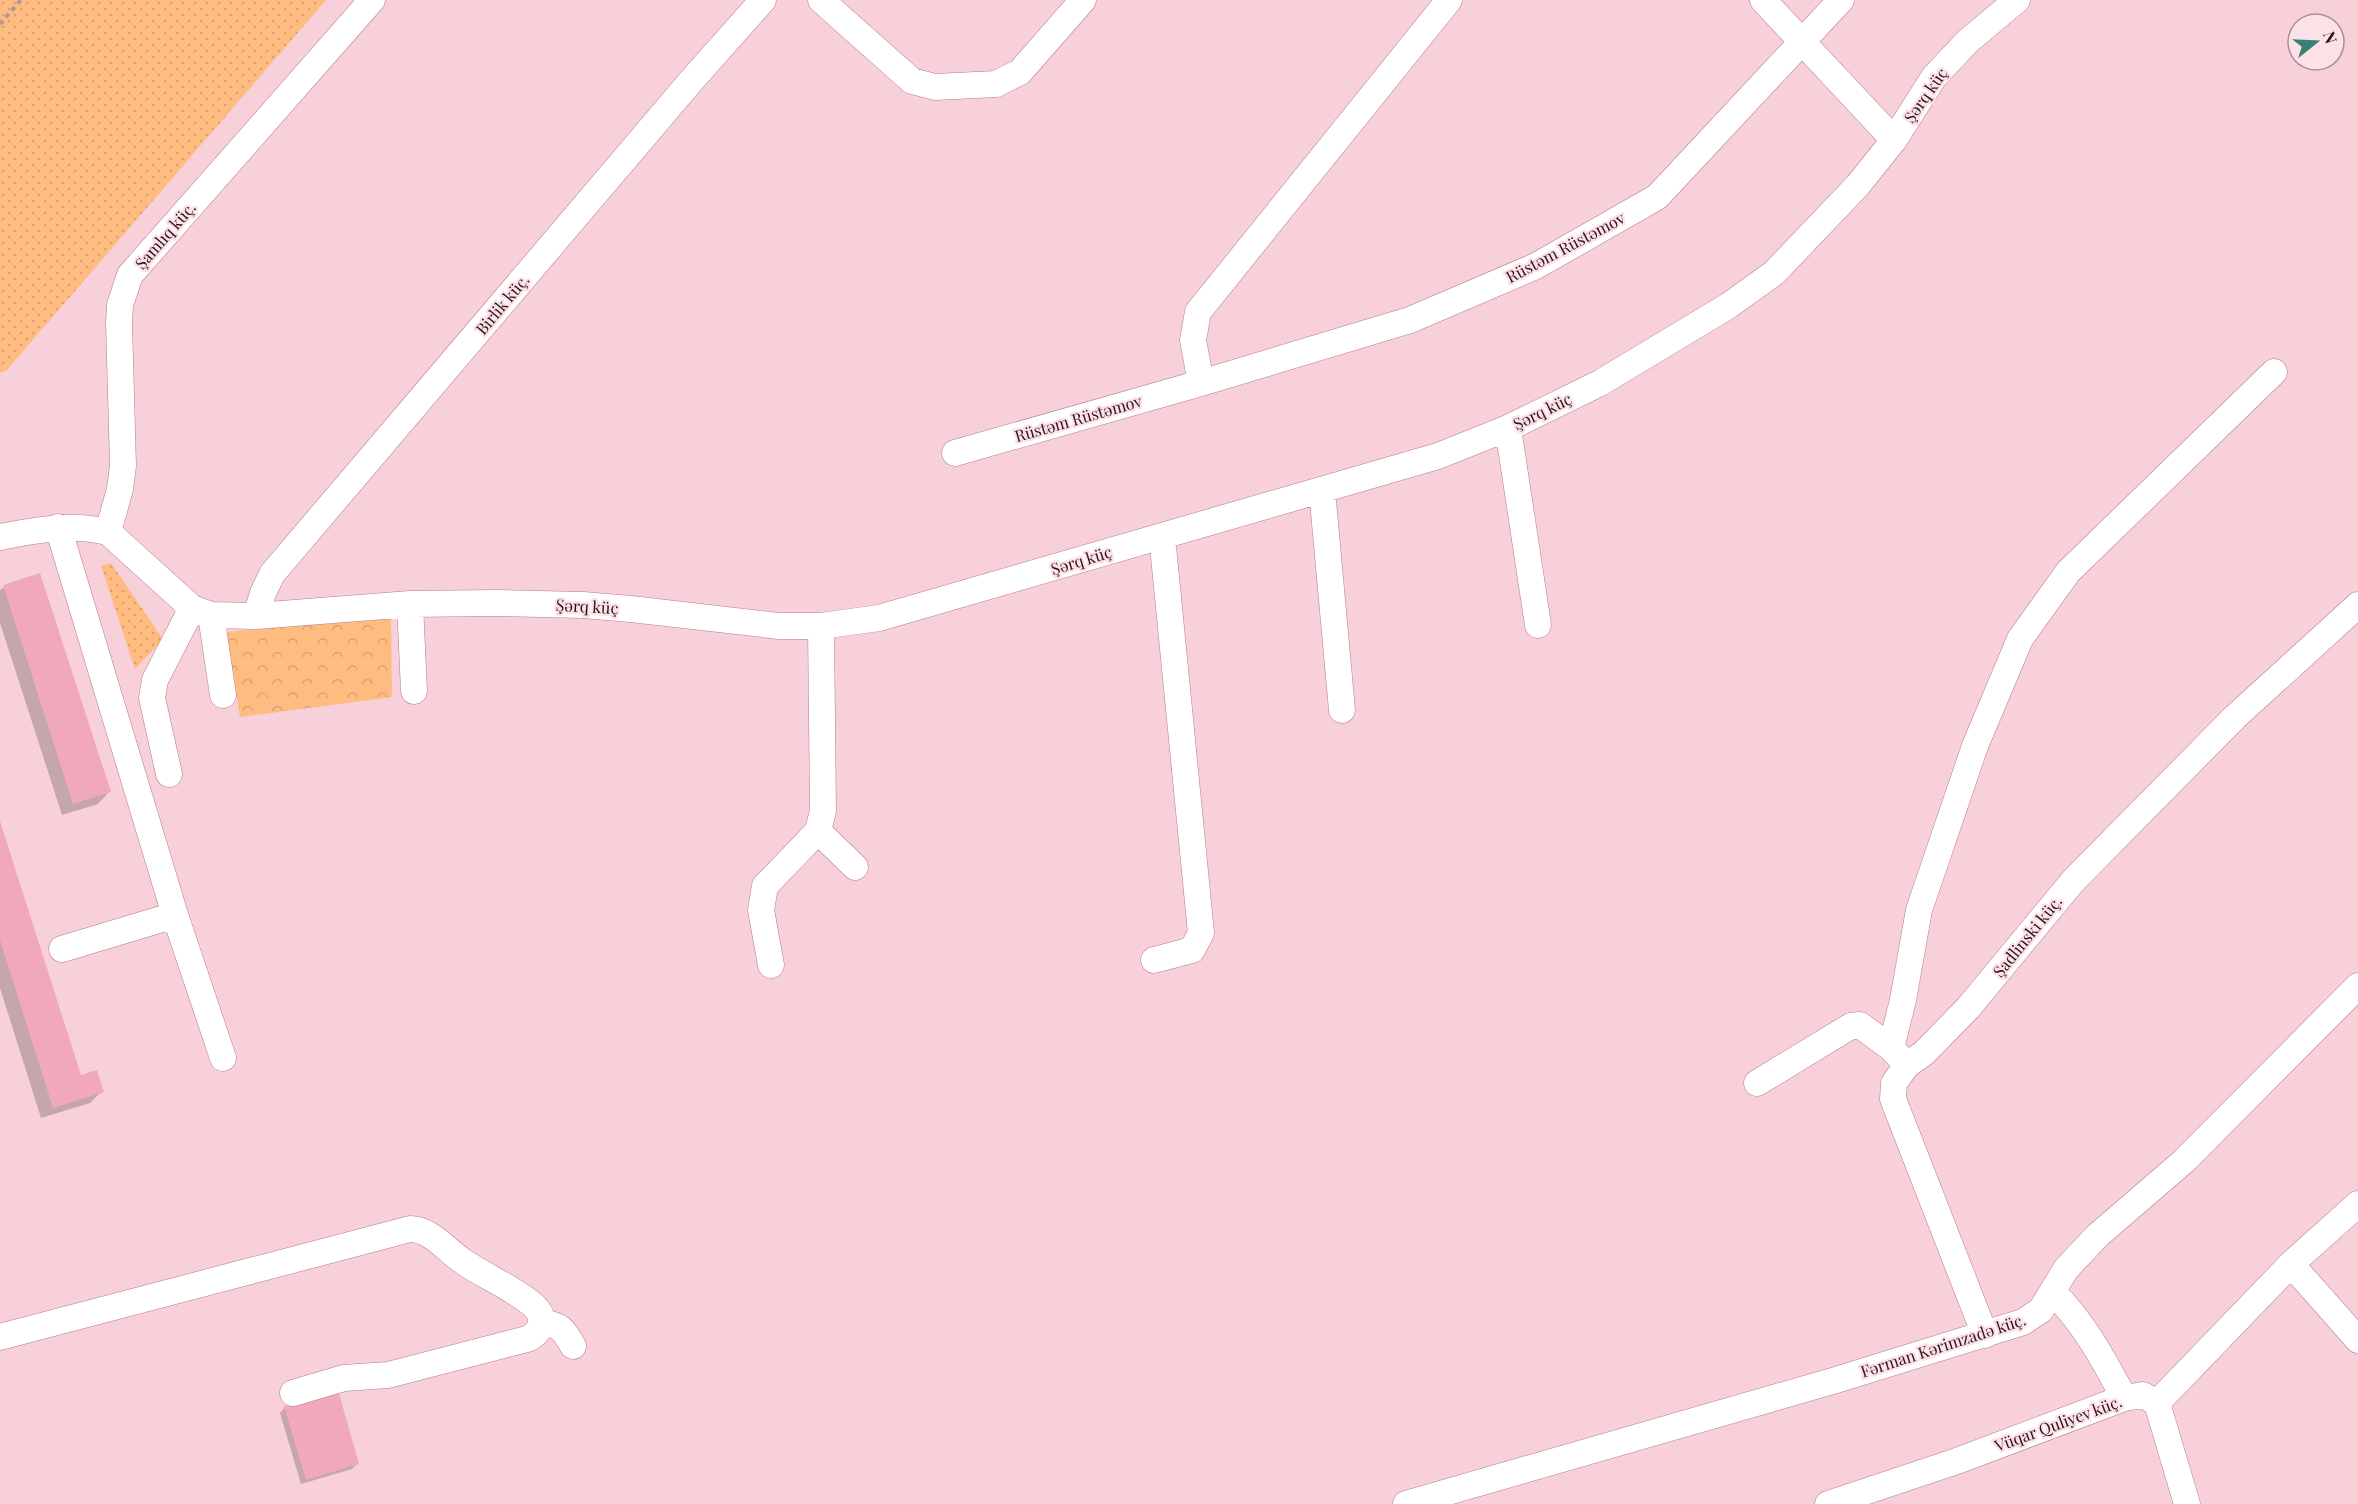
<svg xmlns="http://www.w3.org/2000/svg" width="2358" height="1504" viewBox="0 0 2358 1504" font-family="'Playfair Display',serif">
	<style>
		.grass { fill: url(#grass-dots) }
		.park { fill: url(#park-crowns) }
		.shadow { fill: #0003 }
		.building { fill: #f1a8bb }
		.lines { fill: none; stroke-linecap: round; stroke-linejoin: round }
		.minor-casing { stroke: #b67b8a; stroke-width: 27 }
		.path { stroke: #b6949c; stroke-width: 4; stroke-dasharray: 4.5 4.5; stroke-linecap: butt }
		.minor { stroke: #fff; stroke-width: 26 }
		.labels { text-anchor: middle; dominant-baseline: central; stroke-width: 4.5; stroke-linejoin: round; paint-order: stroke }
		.street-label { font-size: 16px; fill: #2b141b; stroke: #fce1e7 }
	</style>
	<defs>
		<pattern id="grass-dots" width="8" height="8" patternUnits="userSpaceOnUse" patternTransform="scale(1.5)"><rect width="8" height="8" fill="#ffbc81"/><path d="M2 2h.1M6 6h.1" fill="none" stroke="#dba16f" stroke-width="1.8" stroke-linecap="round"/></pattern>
		<pattern id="park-crowns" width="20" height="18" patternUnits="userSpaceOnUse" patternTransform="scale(1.5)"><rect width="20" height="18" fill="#ffbc81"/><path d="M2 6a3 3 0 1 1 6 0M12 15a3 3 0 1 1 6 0" fill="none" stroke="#dba16f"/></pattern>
	</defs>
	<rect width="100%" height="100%" fill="#f7d0d9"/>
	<!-- grass -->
	<path class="grass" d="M0 0H326L6 371 0 373Z
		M111 563 163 639 135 669 101 566Z"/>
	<!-- park -->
	<path class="park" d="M391 618 392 697 240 717 226 632Z"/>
	<!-- shadow -->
	<path class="shadow" d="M4 587 109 792 98 804 62 815 0 623V590Z
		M0 825 80 1077 102 1091 90 1103 41 1118 0 988Z
		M285 1407 357 1464 352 1469 301 1484 280 1413Z"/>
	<!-- building -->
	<path class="building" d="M40 573 111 792 73 804 3 585Z
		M0 821 81 1075 97 1070 104 1092 53 1108 0 940Z
		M338 1390 359 1464 306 1480 284 1406Z"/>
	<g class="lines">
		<defs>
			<path id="minor" d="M821 0 912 81 935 87 996 84 1020 72 1083 0
				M1763 0 1894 140
				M1201 383 1193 340 1198 312 1449 0
				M1508 428 1538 625
				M955 453 1201 383 1410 320 1536 266 1657 197 1841 0
				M1322 490 1342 710
				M58 527 175 915 223 1058
				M108 532 120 489 123 466 119 323 120 305 130 275 372 0
				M0 537C37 530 71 523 108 532L192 608 211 615 256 616 410 604 495 603 583 605 631 609 779 626H821L879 618 1438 456 1508 428 1600 383 1728 306 1774 273 1858 185 1894 140 1934 77 1968 41 2017 0
				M410 604 414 691
				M211 615 223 695
				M256 616 263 593 272 574 691 81 763 0
				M169 774 152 698 155 680 192 608
				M818 831 855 867
				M62 949 175 915
				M1154 960 1192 950 1201 933 1162 536
				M771 965 761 910 765 886 818 831 823 811 821 626
				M1907 1065 1891 1048 1903 1000 1919 910 1975 746 2020 639 2068 572 2274 372
				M1757 1083 1851 1026 1860 1025 1891 1048
				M2291 1264 2358 1340
				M2053 1292C2084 1323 2104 1360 2124 1398
				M542 1322C562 1326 563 1329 573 1346
				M1985 1335 1893 1099 1894 1083 1907 1065 1924 1053 1968 1008 2073 881 2235 717 2358 605
				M0 1337 410 1229C431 1229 447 1251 464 1262 484 1276 517 1290 534 1306 547 1318 541 1333 527 1339L388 1375 344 1378 293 1393
				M2157 1403 2291 1264 2358 1204
				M2157 1403 2187 1504
				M1406 1504 1836 1380 2023 1322 2041 1310 2066 1269 2097 1236 2184 1161 2358 986
				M1828 1504 1957 1461 2124 1398 2143 1395 2157 1403"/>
		</defs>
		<!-- minor casing -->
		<use href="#minor" class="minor-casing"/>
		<!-- path -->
		<path class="path" d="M0 24 21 0"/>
		<!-- minor -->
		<use href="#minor" class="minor"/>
	</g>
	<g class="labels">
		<!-- street labels -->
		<g class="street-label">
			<text transform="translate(1925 95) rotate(-55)">Şərq küç</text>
			<text transform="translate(165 235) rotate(-49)">Şamlıq küç.</text>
			<text transform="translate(1565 247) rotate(-28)">Rüstəm Rüstəmov</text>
			<text transform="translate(502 304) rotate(-50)">Birlik küç.</text>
			<text transform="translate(1542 411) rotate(-26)">Şərq küç</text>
			<text transform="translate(1078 418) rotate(-16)">Rüstəm Rüstəmov</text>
			<text transform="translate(1081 560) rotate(-17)">Şərq küç</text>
			<text transform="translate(587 606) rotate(3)">Şərq küç</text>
			<text transform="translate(2027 936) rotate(-51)">Şadlinski küç.</text>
			<text transform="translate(1943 1345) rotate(-18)">Fərman Kərimzadə küç.</text>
			<text transform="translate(2058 1423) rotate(-20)">Vüqar Quliyev küç.</text>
		</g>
	</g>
	<!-- north arrow -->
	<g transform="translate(2316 42) rotate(72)"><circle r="28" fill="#fce1e7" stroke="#a88f95" stroke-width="1.5"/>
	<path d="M0-4.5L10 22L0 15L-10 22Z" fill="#3a7f75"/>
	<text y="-9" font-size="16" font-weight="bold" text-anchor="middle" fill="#2b141b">N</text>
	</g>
</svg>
